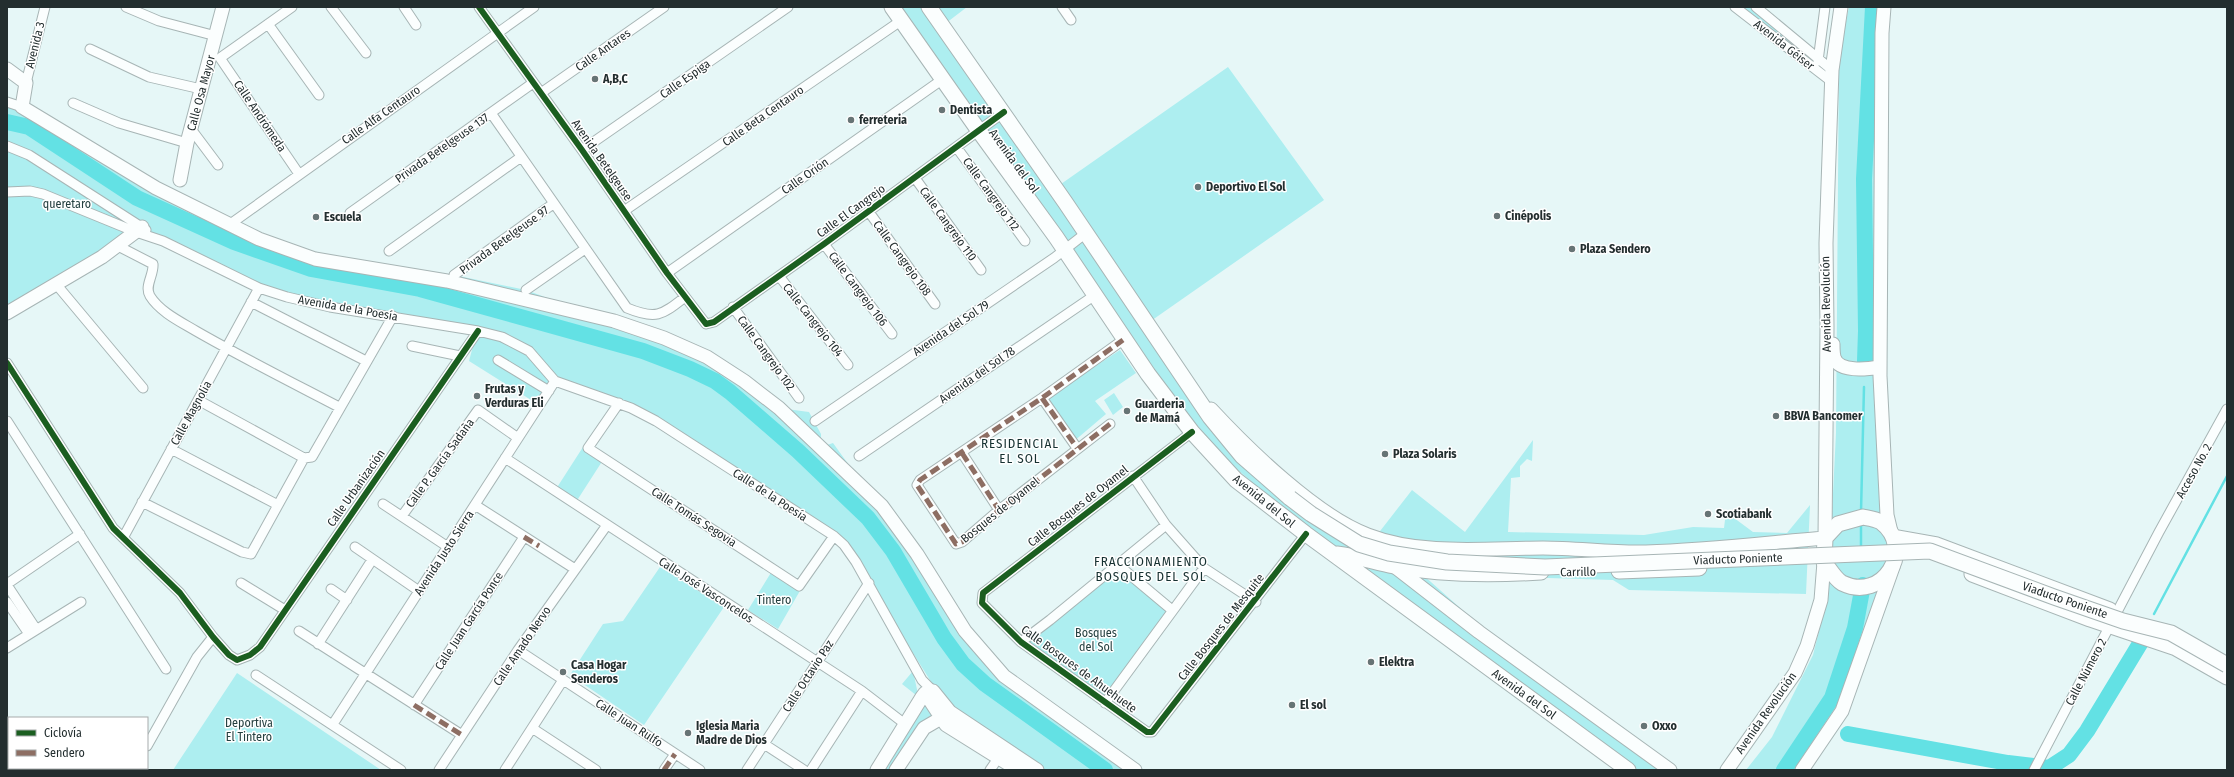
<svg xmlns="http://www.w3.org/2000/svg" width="2234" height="777" viewBox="0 0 2234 777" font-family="'Fira Sans Condensed',sans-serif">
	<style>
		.green { fill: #adeef0 }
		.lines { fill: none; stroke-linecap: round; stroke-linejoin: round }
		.stream { stroke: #63e1e4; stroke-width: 2.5 }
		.river { stroke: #63e1e4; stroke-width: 16 }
		.street-casing { stroke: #a7b5b5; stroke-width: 11 }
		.secondary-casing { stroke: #a7b5b5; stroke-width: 15 }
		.primary-casing { stroke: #a7b5b5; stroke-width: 17 }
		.street { stroke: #fbfefe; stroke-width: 9 }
		.secondary { stroke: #fbfefe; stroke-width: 13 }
		.primary { stroke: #fbfefe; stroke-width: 15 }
		.primary-bridge-casing { stroke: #a7b5b5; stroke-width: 17; stroke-linecap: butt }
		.primary-bridge { stroke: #fbfefe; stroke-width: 15 }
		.quiet { stroke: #8d6e63; stroke-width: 5; stroke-dasharray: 10 5; stroke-linecap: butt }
		.cycleway-casing { stroke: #fff; stroke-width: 8 }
		.cycleway { stroke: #1b5e20; stroke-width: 6 }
		.poi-dot { fill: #677475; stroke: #fff; stroke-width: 1.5 }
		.labels { text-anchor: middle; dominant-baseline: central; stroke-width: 3; stroke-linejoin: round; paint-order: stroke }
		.street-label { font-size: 12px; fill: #232e2f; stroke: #fff }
		.poi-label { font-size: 12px; font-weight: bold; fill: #232e2f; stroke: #fff; text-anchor: start }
		.park-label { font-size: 12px; fill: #254040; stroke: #fff }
		.neighbourhood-label { font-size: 13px; letter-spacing: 1px; fill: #163131; stroke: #fff }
	</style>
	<rect width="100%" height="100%" fill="#e6f7f7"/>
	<!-- green -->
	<path class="green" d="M897 7H967L937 30 1051 191 1228 67 1324 200 1148 323 1224 432 1310 499 1377 535 1412 490 1465 532 1533 440 1532 461 1527 459 1520 466V477L1511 478 1508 532 1644 535 1693 527 1724 528 1726 512 1753 532 1787 533 1810 505 1806 594 1629 590 1613 580 1422 574 1551 689 1661 770H1635L1331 550 1203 440Z
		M1740 7H1750L1792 40 1788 45Z
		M1849 7H1888L1881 291 1889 580 1854 696 1804 770H1746L1772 737 1813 655 1828 595 1836 433 1839 55Z
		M7 102 259 239 387 272 454 275 526 290 601 318 664 338 779 408 809 412 821 434V447L833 443 939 590 1021 696 1130 770H1038L950 712 869 583 834 536 656 421 555 381 539 405 469 361 477 331 353 310 259 288 136 232 7 312Z
		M1120 350 1136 373 1095 401 1106 414 1073 442 1044 400Z
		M1114 393 1123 407 1113 415 1104 400Z
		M583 447 603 460 576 502 556 489Z
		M1117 564 1172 610 1105 703 1021 642Z
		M660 567 724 607 644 725 570 675 603 624 623 621Z
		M772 571 801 589 778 629 748 610Z
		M913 671 918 694 1032 770H1023L955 726 930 716 920 726 891 770H874L921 699 902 684Z
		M237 673 381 770H173Z"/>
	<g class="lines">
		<!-- stream -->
		<path class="stream" d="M1861 512 1864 387
			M1861 523V548
			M2154 614 2227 476"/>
		<!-- river -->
		<path class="river" d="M7 122 29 127 137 198 234 242 311 269 420 289 643 351 690 369 715 381 730 392 798 451 868 518 893 551 944 638 963 664 985 684 1105 770
			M1865 361 1866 331 1864 179 1873 7
			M1848 734 2008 763 2049 768 2069 755 2087 731 2141 642
			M1784 770 1832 698 1855 628 1863 585"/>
		<defs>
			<path id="street" d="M126 7 159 21 216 36
				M331 7 366 53
				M404 7 416 25
				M479 7 582 150 667 273 706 324 714 322 824 244 1004 112
				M1062 7 1071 20
				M1735 7 1832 82
				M1756 7 1832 70
				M268 24 319 95
				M90 49 149 77 201 89
				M220 58 299 174
				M220 58 292 7
				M1818 61 1825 7
				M26 83 45 7
				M541 93 664 7
				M7 102 22 107
				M73 103 119 123 187 143
				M491 113 627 308C656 320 662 315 685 297
				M191 129 218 165
				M7 146 29 155 146 230
				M957 148 1025 241
				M582 150 788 7
				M915 178 981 270
				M7 192 30 191 43 194 136 232 163 241 259 288 287 297 330 307 478 331 502 337 529 351 555 381
				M624 211 902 20
				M869 212 935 304
				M350 213 533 83
				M229 225 534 7
				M824 244 892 334
				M118 246 153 264C154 275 144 286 150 296 160 312 181 322 196 331 243 358 291 382 339 407
				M389 251 521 157
				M667 273 943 79
				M454 275 553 204
				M779 276 848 365
				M56 284 143 388
				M526 290 585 249
				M251 302 366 361
				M733 307 799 398
				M412 346 460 356
				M498 360 549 391
				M7 363 113 528 180 593 213 637 229 655 237 660 250 655 260 647 478 331
				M555 381 631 408 656 421 834 536 844 545 856 562 922 680 933 691
				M1042 398 1077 448
				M198 400 304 458 312 457 393 316
				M619 403 588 448 799 586 834 536
				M7 421 166 669
				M815 421 1054 258 1086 233
				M1110 424 999 510 962 542 956 544 917 485 920 480 1042 398 1123 340
				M1192 432 983 593 982 603 1021 642 1147 732H1152L1306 534
				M171 449 278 505
				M962 453 999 510
				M859 456 1095 295
				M505 458 862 691 905 724
				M1133 476 1166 525 1204 568 1256 602
				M142 502 242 552 251 554 304 458
				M383 504 448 547
				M475 505 575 569
				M402 516 478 410 518 438
				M123 538 259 288
				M355 547 419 591
				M1117 564 1172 610
				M241 583 285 610
				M7 584 80 534
				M7 585 36 629
				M331 589 347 600
				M7 602 29 634
				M299 631 462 735
				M1021 642 1050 620 1166 525
				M318 644 372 560
				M7 648 81 602
				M518 650 700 770
				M256 675 401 770
				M1105 703 1204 568
				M414 705 524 537
				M333 724 555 381
				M532 728 596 770
				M764 744 804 770
				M147 746 197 657 213 637
				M136 770 137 768
				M439 770 518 650 607 525
				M505 770 563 680
				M664 770 675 754
				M747 770 869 583
				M811 770 862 691
				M990 770 999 757
				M2034 770 2159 532 2227 409"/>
			<path id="secondary" d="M1884 7 1882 33 1880 376 1887 515 1892 536 1937 544 2110 609
				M7 69 26 83 22 107 156 188 259 239 315 259 447 281 614 321 664 338 707 357 744 381 779 408 882 506 917 554 965 631 1004 676 1135 770
				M180 180 187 143 223 7
				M7 313 102 257 142 227
				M1833 344C1833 348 1833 353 1834 357 1838 373 1868 369 1880 367
				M1211 409C1249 450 1317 516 1368 535 1422 556 1487 548 1543 548 1577 548 1612 553 1646 552 1706 550 1766 543 1825 538L1827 327 1826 243 1832 70 1841 7
				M1394 566 1479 632 1670 770
				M925 693 946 725 1018 770
				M877 770 922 697 925 693 933 691 950 712 1037 770
				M896 770 924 728 948 714
				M1727 770 1795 673 1807 646 1821 600 1824 562
				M1802 770 1842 711 1893 567"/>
			<path id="primary" d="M892 7 979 131 1056 237 1148 374 1192 432 1236 480 1306 534 1628 770
				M929 7 1065 202 1210 417 1242 456 1290 498
				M1863 517C1868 518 1876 519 1881 522 1916 549 1883 603 1842 583 1835 579 1829 568 1824 562L1825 538 1838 524Z
				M1337 554C1356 556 1374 562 1394 566 1441 575 1493 575 1541 572
				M1619 571 1699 568
				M1972 574 2090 619 2176 648 2227 677"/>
		</defs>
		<!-- street casing -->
		<use href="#street" class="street-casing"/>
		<!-- secondary casing -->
		<use href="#secondary" class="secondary-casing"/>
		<!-- primary casing -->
		<use href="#primary" class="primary-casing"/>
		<!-- street -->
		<use href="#street" class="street"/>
		<!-- secondary -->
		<use href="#secondary" class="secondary"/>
		<!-- primary -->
		<use href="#primary" class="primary"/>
		<defs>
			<path id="primary-bridge" d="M1290 498 1311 514 1359 544 1389 553 1447 562 1545 567 1930 551 2054 597 2123 621 2171 633 2227 665"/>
		</defs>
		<!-- primary-bridge casing -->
		<use href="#primary-bridge" class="primary-bridge-casing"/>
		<!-- primary-bridge -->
		<use href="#primary-bridge" class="primary-bridge"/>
		<!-- quiet -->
		<path class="quiet" d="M1042 398 1077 448
			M1110 424 999 510 962 542 956 544 917 485 920 480 1042 398 1123 340
			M962 453 999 510
			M524 537 539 546
			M414 705 462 735
			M664 770 675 754"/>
		<defs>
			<path id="cycleway" d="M479 7 582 150 667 273 706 324 714 322 824 244 1004 112
				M7 363 113 528 180 593 213 637 229 655 237 660 250 655 260 647 478 331
				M1192 432 983 593 982 603 1021 642 1147 732H1152L1306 534"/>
		</defs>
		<!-- cycleway casing -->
		<use href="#cycleway" class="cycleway-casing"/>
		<!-- cycleway -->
		<use href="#cycleway" class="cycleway"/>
	</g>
	<!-- markers -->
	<g class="poi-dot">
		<circle cx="595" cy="79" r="4"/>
		<circle cx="942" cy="110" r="4"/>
		<circle cx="851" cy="120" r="4"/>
		<circle cx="1198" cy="187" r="4"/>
		<circle cx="1497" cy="216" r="4"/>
		<circle cx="316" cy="217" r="4"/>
		<circle cx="1572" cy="249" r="4"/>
		<circle cx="477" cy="396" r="4"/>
		<circle cx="1127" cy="411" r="4"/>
		<circle cx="1776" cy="416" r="4"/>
		<circle cx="1385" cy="454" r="4"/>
		<circle cx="1708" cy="514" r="4"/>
		<circle cx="1371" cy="662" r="4"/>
		<circle cx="563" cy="672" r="4"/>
		<circle cx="1292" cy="705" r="4"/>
		<circle cx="1644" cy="726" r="4"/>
		<circle cx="688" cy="733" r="4"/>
	</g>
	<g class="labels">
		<!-- street labels -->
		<g class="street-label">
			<text transform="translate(35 45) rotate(-76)">Avenida 3</text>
			<text transform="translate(1784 45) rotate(38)">Avenida Géiser</text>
			<text transform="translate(603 50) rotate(-35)">Calle Antares</text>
			<text transform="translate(685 79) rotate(-35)">Calle Espiga</text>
			<text transform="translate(201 93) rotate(-75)">Calle Osa Mayor</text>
			<text transform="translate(381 115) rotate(-35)">Calle Alfa Centauro</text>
			<text transform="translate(260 116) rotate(56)">Calle Andrómeda</text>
			<text transform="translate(763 116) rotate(-35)">Calle Beta Centauro</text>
			<text transform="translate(442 148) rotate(-35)">Privada Betelgeuse 137</text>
			<text transform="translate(602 160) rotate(55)">Avenida Betelgeuse</text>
			<text transform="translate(1014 161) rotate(54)">Avenida del Sol</text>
			<text transform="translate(805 176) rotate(-35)">Calle Orión</text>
			<text transform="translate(991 194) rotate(54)">Calle Cangrejo 112</text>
			<text transform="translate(851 211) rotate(-36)">Calle El Cangrejo</text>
			<text transform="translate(948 224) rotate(54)">Calle Cangrejo 110</text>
			<text transform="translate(504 240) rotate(-36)">Privada Betelgeuse 97</text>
			<text transform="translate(902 258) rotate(54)">Calle Cangrejo 108</text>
			<text transform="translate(858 289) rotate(53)">Calle Cangrejo 106</text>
			<text transform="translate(1826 304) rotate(-91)">Avenida Revolución</text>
			<text transform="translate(348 308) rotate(10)">Avenida de la Poesía</text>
			<text transform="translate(813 320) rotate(52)">Calle Cangrejo 104</text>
			<text transform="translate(951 328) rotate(-34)">Avenida del Sol 79</text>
			<text transform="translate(766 353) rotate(54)">Calle Cangrejo 102</text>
			<text transform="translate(977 375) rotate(-35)">Avenida del Sol 78</text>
			<text transform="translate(191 413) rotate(-61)">Calle Magnolia</text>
			<text transform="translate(440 463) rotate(-54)">Calle P. García Sadaña</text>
			<text transform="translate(2194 471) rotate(-61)">Acceso No. 2</text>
			<text transform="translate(356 488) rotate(-55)">Calle Urbanización</text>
			<text transform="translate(770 495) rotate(33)">Calle de la Poesía</text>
			<text transform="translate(1264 501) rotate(39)">Avenida del Sol</text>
			<text transform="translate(1078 506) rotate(-38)">Calle Bosques de Oyamel</text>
			<text transform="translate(1000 510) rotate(-39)">Bosques de Oyamel</text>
			<text transform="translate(694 517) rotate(33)">Calle Tomás Segovia</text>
			<text transform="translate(444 553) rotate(-57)">Avenida Justo Sierra</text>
			<text transform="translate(1738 559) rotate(-2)">Viaducto Poniente</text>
			<text transform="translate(1578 572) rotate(-1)">Carrillo</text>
			<text transform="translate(706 590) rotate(33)">Calle José Vasconcelos</text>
			<text transform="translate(2065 600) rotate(19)">Viaducto Poniente</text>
			<text transform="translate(469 621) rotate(-57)">Calle Juan García Ponce</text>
			<text transform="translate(1221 627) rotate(-52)">Calle Bosques de Mesquite</text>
			<text transform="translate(522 646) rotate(-56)">Calle Amado Nervo</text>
			<text transform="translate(1079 669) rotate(36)">Calle Bosques de Ahuehuete</text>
			<text transform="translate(2086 672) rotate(-62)">Calle Número 2</text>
			<text transform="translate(808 676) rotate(-57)">Calle Octavio Paz</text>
			<text transform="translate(1524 694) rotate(36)">Avenida del Sol</text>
			<text transform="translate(1766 713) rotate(-55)">Avenida Revolución</text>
			<text transform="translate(629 723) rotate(33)">Calle Juan Rulfo</text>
		</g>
		<!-- poi labels -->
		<g class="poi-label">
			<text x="603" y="79">A,B,C</text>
			<text x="950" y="110">Dentista</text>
			<text x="859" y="120">ferreteria</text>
			<text x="1206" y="187">Deportivo El Sol</text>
			<text x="1505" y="216">Cinépolis</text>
			<text x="324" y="217">Escuela</text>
			<text x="1580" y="249">Plaza Sendero</text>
			<text x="485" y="389">Frutas y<tspan x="485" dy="14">Verduras Eli</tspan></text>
			<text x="1135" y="404">Guarderia<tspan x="1135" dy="14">de Mamá</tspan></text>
			<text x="1784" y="416">BBVA Bancomer</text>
			<text x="1393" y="454">Plaza Solaris</text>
			<text x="1716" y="514">Scotiabank</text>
			<text x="1379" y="662">Elektra</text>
			<text x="571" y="665">Casa Hogar<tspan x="571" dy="14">Senderos</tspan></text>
			<text x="1300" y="705">El sol</text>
			<text x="696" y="726">Iglesia Maria<tspan x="696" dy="14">Madre de Dios</tspan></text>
			<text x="1652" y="726">Oxxo</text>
		</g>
		<!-- park labels -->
		<g class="park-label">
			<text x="67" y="204">queretaro</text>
			<text x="774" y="600">Tintero</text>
			<text x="1096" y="633">Bosques<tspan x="1096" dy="14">del Sol</tspan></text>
			<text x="249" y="723">Deportiva<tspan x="249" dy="14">El Tintero</tspan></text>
		</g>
		<!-- neighbourhood labels -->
		<g class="neighbourhood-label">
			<text x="1020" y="443">RESIDENCIAL<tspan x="1020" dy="15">EL SOL</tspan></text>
			<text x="1151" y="561">FRACCIONAMIENTO<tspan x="1151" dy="15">BOSQUES DEL SOL</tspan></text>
		</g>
	</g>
	<!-- border -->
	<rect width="2234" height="777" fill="none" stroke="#232e2f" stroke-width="16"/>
	<!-- legend -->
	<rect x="8" y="717" width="140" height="52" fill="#ffffff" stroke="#a7abac"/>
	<rect x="16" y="730" width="20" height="6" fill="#1b5e20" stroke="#a7abac"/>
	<text x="44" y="737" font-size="12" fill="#232e2f">Ciclovía</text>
	<rect x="16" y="750" width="20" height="6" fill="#8d6e63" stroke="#a7abac"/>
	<text x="44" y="757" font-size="12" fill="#232e2f">Sendero</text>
</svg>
